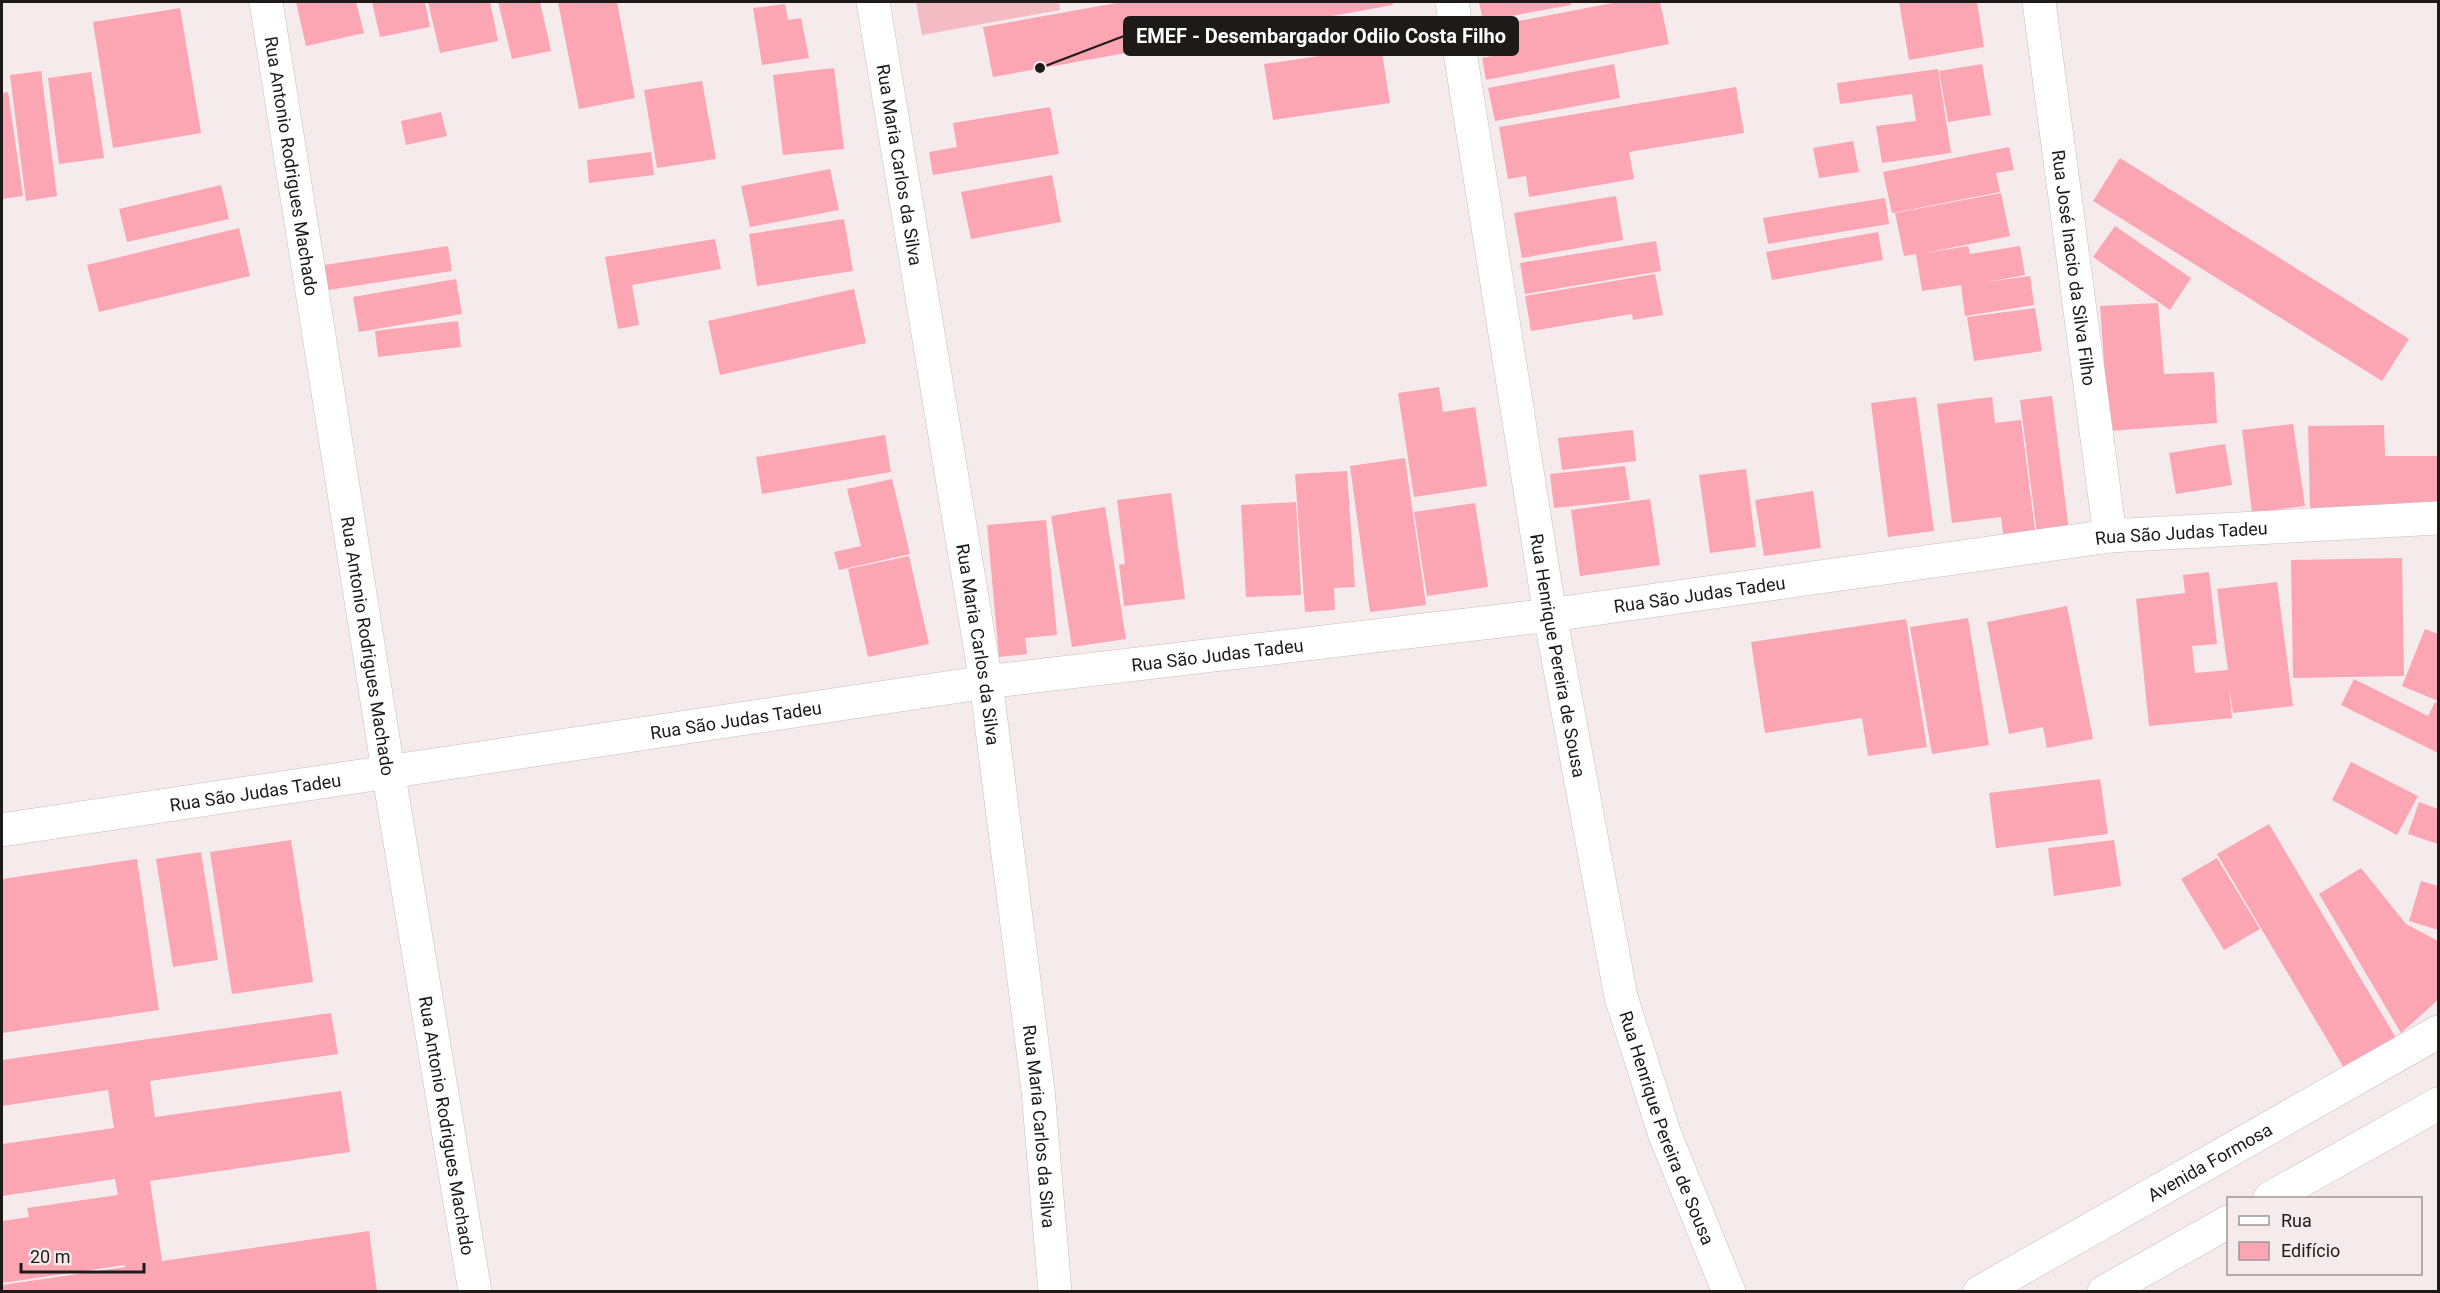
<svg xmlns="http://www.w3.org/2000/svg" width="2440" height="1293" viewBox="0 0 2440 1293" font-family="Roboto,sans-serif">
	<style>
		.garden { fill: #f3bbc3 }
		.building { fill: #fca5b3 }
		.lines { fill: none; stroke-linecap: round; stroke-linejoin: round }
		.street-casing { stroke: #c8bcbe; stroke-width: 34 }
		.secondary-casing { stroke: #c8bcbe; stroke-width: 34 }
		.street { stroke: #fff; stroke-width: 33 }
		.secondary { stroke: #fff; stroke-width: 33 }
		.labels { text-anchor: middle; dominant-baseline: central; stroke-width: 4.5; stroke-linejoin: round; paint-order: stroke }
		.street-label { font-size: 18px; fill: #1e1a1a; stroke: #f6ebec }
		.leader { fill: none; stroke: #1e1a1a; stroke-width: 2 }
		.callout-dot { fill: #1e1a1a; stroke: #f6ebec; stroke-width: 2 }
		.callout { fill: #1e1a1a; stroke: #1e1a1a; stroke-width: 2 }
		.callout-label { font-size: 20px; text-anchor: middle; font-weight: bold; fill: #fff }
	</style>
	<rect width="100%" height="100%" fill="#f6ebec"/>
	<!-- garden -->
	<path class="garden" d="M916 2H1059L1060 10 922 35Z"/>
	<!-- building -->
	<path class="building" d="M296 2H356L364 33 306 46Z
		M372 2H425L430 27 380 37Z
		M428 2H490L498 41 440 53Z
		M498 2H540L551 51 512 59Z
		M558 2H617L635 98 579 109Z
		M1122 2H1392L1393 5 993 77 983 27Z
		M1479 2H1571V5L1483 21Z
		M1618 2H1660L1669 44 1486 80 1482 58 1498 55 1492 26Z
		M1899 2H1977L1984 47 1909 60Z
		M785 4 788 20 801 18 809 58 762 65 753 8Z
		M180 8 201 133 113 148 93 22Z
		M1381 47 1390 103 1273 120 1264 64Z
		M1614 64 1620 98 1495 121 1488 88Z
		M1982 64 1991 115 1948 122 1939 71Z
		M834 68 844 149 783 155 773 75Z
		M1938 69 1951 153 1882 163 1876 126 1916 121 1912 94 1840 104 1837 83Z
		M41 71 57 196 26 201 10 75Z
		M91 72 104 158 59 164 48 78Z
		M702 81 716 159 657 168 644 90Z
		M1736 87 1744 133 1629 152 1634 179 1529 197 1526 176 1508 179 1499 127Z
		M8 92 23 196 2 199V93Z
		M1050 107 1059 154 933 175 929 152 957 147 953 123Z
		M441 112 447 136 406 145 401 121Z
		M1853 141 1859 172 1819 178 1813 148Z
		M2009 147 2014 170 1996 173 2000 192 1892 213 1883 172Z
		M651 152 654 175 589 183 587 160Z
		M2120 158 2409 339 2382 381 2093 201Z
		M830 169 839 210 750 227 741 186Z
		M1052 175 1061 222 971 239 961 192Z
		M221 185 229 219 127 242 119 209Z
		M2001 193 2010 236 1920 254 1968 246 1970 254 2020 246 2025 275 1986 282 2030 276 2034 305 1965 316 1961 285 1922 291 1916 254 1904 256 1895 213Z
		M1616 196 1623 240 1522 258 1514 213Z
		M1885 198 1889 224 1768 244 1763 218Z
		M844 219 853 271 757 286 749 234Z
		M2115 226 2191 278 2170 310 2093 257Z
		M239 228 250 276 99 312 87 265Z
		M1878 232 1883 260 1772 280 1766 252Z
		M715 239 721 269 632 285 639 325 618 329 605 257Z
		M1656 241 1661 271 1525 294 1520 263Z
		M448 246 452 271 328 290 324 265Z
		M1655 274 1663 315 1633 320 1632 314 1531 331 1525 296Z
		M456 279 462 314 359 332 353 297Z
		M854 289 866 343 720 375 708 321Z
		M2158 303 2164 374 2214 372 2217 423 2109 431 2100 306Z
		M2035 308 2042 351 1974 361 1967 317Z
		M458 321 461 347 378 357 375 331Z
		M1439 387 1443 412 1475 407 1487 486 1414 497 1398 393Z
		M2052 396 2069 531 2037 534 2020 400Z
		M1916 397 1934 531 1888 537 1871 403Z
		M1992 397 1995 423 2021 420 2036 538 2004 541 2001 517 1952 523 1937 404Z
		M2293 424 2305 506 2252 513 2242 430Z
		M2384 425 2385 456H2438V507L2310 508 2308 426Z
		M1633 430 1636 461 1562 470 1558 438Z
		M885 435 891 472 762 494 756 457Z
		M2225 444 2232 485 2176 494 2169 453Z
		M1405 458 1426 605 1370 612 1350 466Z
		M1625 466 1630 500 1554 508 1550 474Z
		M1746 469 1756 547 1710 553 1699 475Z
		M1347 471 1355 587 1334 588 1335 610 1305 612 1295 474Z
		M892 479 910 554 839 570 834 552 861 546 847 489Z
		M1813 491 1821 548 1764 556 1755 500Z
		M1171 493 1185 599 1124 606 1119 565 1125 564 1117 500Z
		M1650 499 1660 565 1580 576 1571 510Z
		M1296 502 1301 595 1246 597 1241 505Z
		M1475 503 1488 587 1427 596 1414 512Z
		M1105 507 1126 639 1072 647 1051 516Z
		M1046 520 1057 635 1025 638 1027 654 999 657 987 525Z
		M909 556 929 644 868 657 848 569Z
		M2402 558 2404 676 2293 678 2291 560Z
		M2209 572 2217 644 2192 646 2195 673 2228 670 2217 589 2277 582 2293 706 2233 713 2229 686 2232 718 2149 726 2136 599 2185 593 2183 575Z
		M2067 606 2093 739 2047 748 2043 727 2009 734 1987 622Z
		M1968 618 1989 745 1932 754 1910 627Z
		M1906 619 1927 747 1868 756 1862 718 1765 733 1751 642Z
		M2425 629 2438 634V701L2402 686Z
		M2354 679 2428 716 2435 702 2438 703V753L2341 705Z
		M2351 762 2418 796 2397 835 2332 800Z
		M2100 779 2108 834 1996 848 1989 793Z
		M2419 802 2438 809V844L2408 834Z
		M2269 824 2396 1038 2344 1068 2217 854Z
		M291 840 313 982 232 994 210 852Z
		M2114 840 2121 886 2054 896 2048 848Z
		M201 852 218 960 173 967 156 859Z
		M2217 858 2260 929 2224 950 2181 879Z
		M137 859 159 1010 2 1033V879Z
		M2361 868 2406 924 2438 941V1000L2401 1033 2319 894Z
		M2421 881 2438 886V930L2409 921Z
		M331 1013 338 1054 150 1081 155 1117 341 1091 350 1152 150 1181 162 1261 369 1231 377 1292H2V1285L125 1267V1265L2 1283V1221L29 1217 27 1208 118 1195 115 1179 2 1196V1144L114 1128 108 1090 2 1106V1060Z"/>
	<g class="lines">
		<defs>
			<g id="street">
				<path id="s1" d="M266 2 388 770 475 1292"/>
				<path id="s2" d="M873 2 986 682 1038 1090 1055 1292"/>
				<path id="s3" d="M1452 2 1550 615 1621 997 1665 1135 1729 1292"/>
				<path id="s4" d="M2039 2 2110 536"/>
				<path id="s5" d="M2 830 986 682 1550 615 2110 536 2438 518"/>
			</g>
			<g id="secondary">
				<path d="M2270 1198 2438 1104"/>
				<path id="s6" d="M1980 1292 2438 1032"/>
				<path d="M2104 1292 2228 1222"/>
			</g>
		</defs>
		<!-- street casing -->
		<use href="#street" class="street-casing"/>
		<!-- secondary casing -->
		<use href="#secondary" class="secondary-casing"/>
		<!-- street -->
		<use href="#street" class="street"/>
		<!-- secondary -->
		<use href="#secondary" class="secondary"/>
	</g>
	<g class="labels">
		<!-- street labels -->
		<g class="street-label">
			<text stroke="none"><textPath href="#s2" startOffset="165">Rua Maria Carlos da Silva</textPath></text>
			<text stroke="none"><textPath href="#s1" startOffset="166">Rua Antonio Rodrigues Machado</textPath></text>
			<text stroke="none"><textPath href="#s4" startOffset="268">Rua José Inacio da Silva Filho</textPath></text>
			<text stroke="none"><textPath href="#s5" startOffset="2200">Rua São Judas Tadeu</textPath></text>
			<text stroke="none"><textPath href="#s5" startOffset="1714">Rua São Judas Tadeu</textPath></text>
			<text stroke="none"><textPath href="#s2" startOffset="651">Rua Maria Carlos da Silva</textPath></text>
			<text stroke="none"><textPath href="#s1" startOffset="652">Rua Antonio Rodrigues Machado</textPath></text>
			<text stroke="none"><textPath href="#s5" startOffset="1228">Rua São Judas Tadeu</textPath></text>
			<text stroke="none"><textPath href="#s3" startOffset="662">Rua Henrique Pereira de Sousa</textPath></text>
			<text stroke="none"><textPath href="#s5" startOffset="742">Rua São Judas Tadeu</textPath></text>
			<text stroke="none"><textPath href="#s5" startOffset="256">Rua São Judas Tadeu</textPath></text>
			<text stroke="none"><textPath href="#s1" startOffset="1138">Rua Antonio Rodrigues Machado</textPath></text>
			<text stroke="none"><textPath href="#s2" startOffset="1137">Rua Maria Carlos da Silva</textPath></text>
			<text stroke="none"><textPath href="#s3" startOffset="1148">Rua Henrique Pereira de Sousa</textPath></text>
			<text stroke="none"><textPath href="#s6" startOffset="264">Avenida Formosa</textPath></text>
		</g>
	</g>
	<!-- callouts -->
	<path class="leader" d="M1040 68L1124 36"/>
	<circle class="callout-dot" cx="1040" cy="68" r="6"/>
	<rect class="callout" x="1124" y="17" width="394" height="38" rx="6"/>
	<g class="callout-label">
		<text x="1321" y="43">EMEF - Desembargador Odilo Costa Filho</text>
	</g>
	<!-- border -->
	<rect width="2440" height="1293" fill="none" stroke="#1e1a1a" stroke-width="6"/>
	<!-- legend -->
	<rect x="2227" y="1197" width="195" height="78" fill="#f6ebec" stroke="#a09798" stroke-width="1.5"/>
	<rect x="2239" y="1216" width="30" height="9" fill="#ffffff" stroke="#a09798" stroke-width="1.5"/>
	<text x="2281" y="1227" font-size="18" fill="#1e1a1a">Rua</text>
	<rect x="2239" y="1242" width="30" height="18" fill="#fca5b3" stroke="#a09798" stroke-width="1.5"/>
	<text x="2281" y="1257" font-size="18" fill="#1e1a1a">Edifício</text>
	<!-- scale -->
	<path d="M21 1263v9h123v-9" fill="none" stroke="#1e1a1a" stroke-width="3"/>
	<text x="30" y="1263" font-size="18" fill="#1e1a1a" stroke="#f6ebec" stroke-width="4.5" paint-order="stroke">20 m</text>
</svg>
